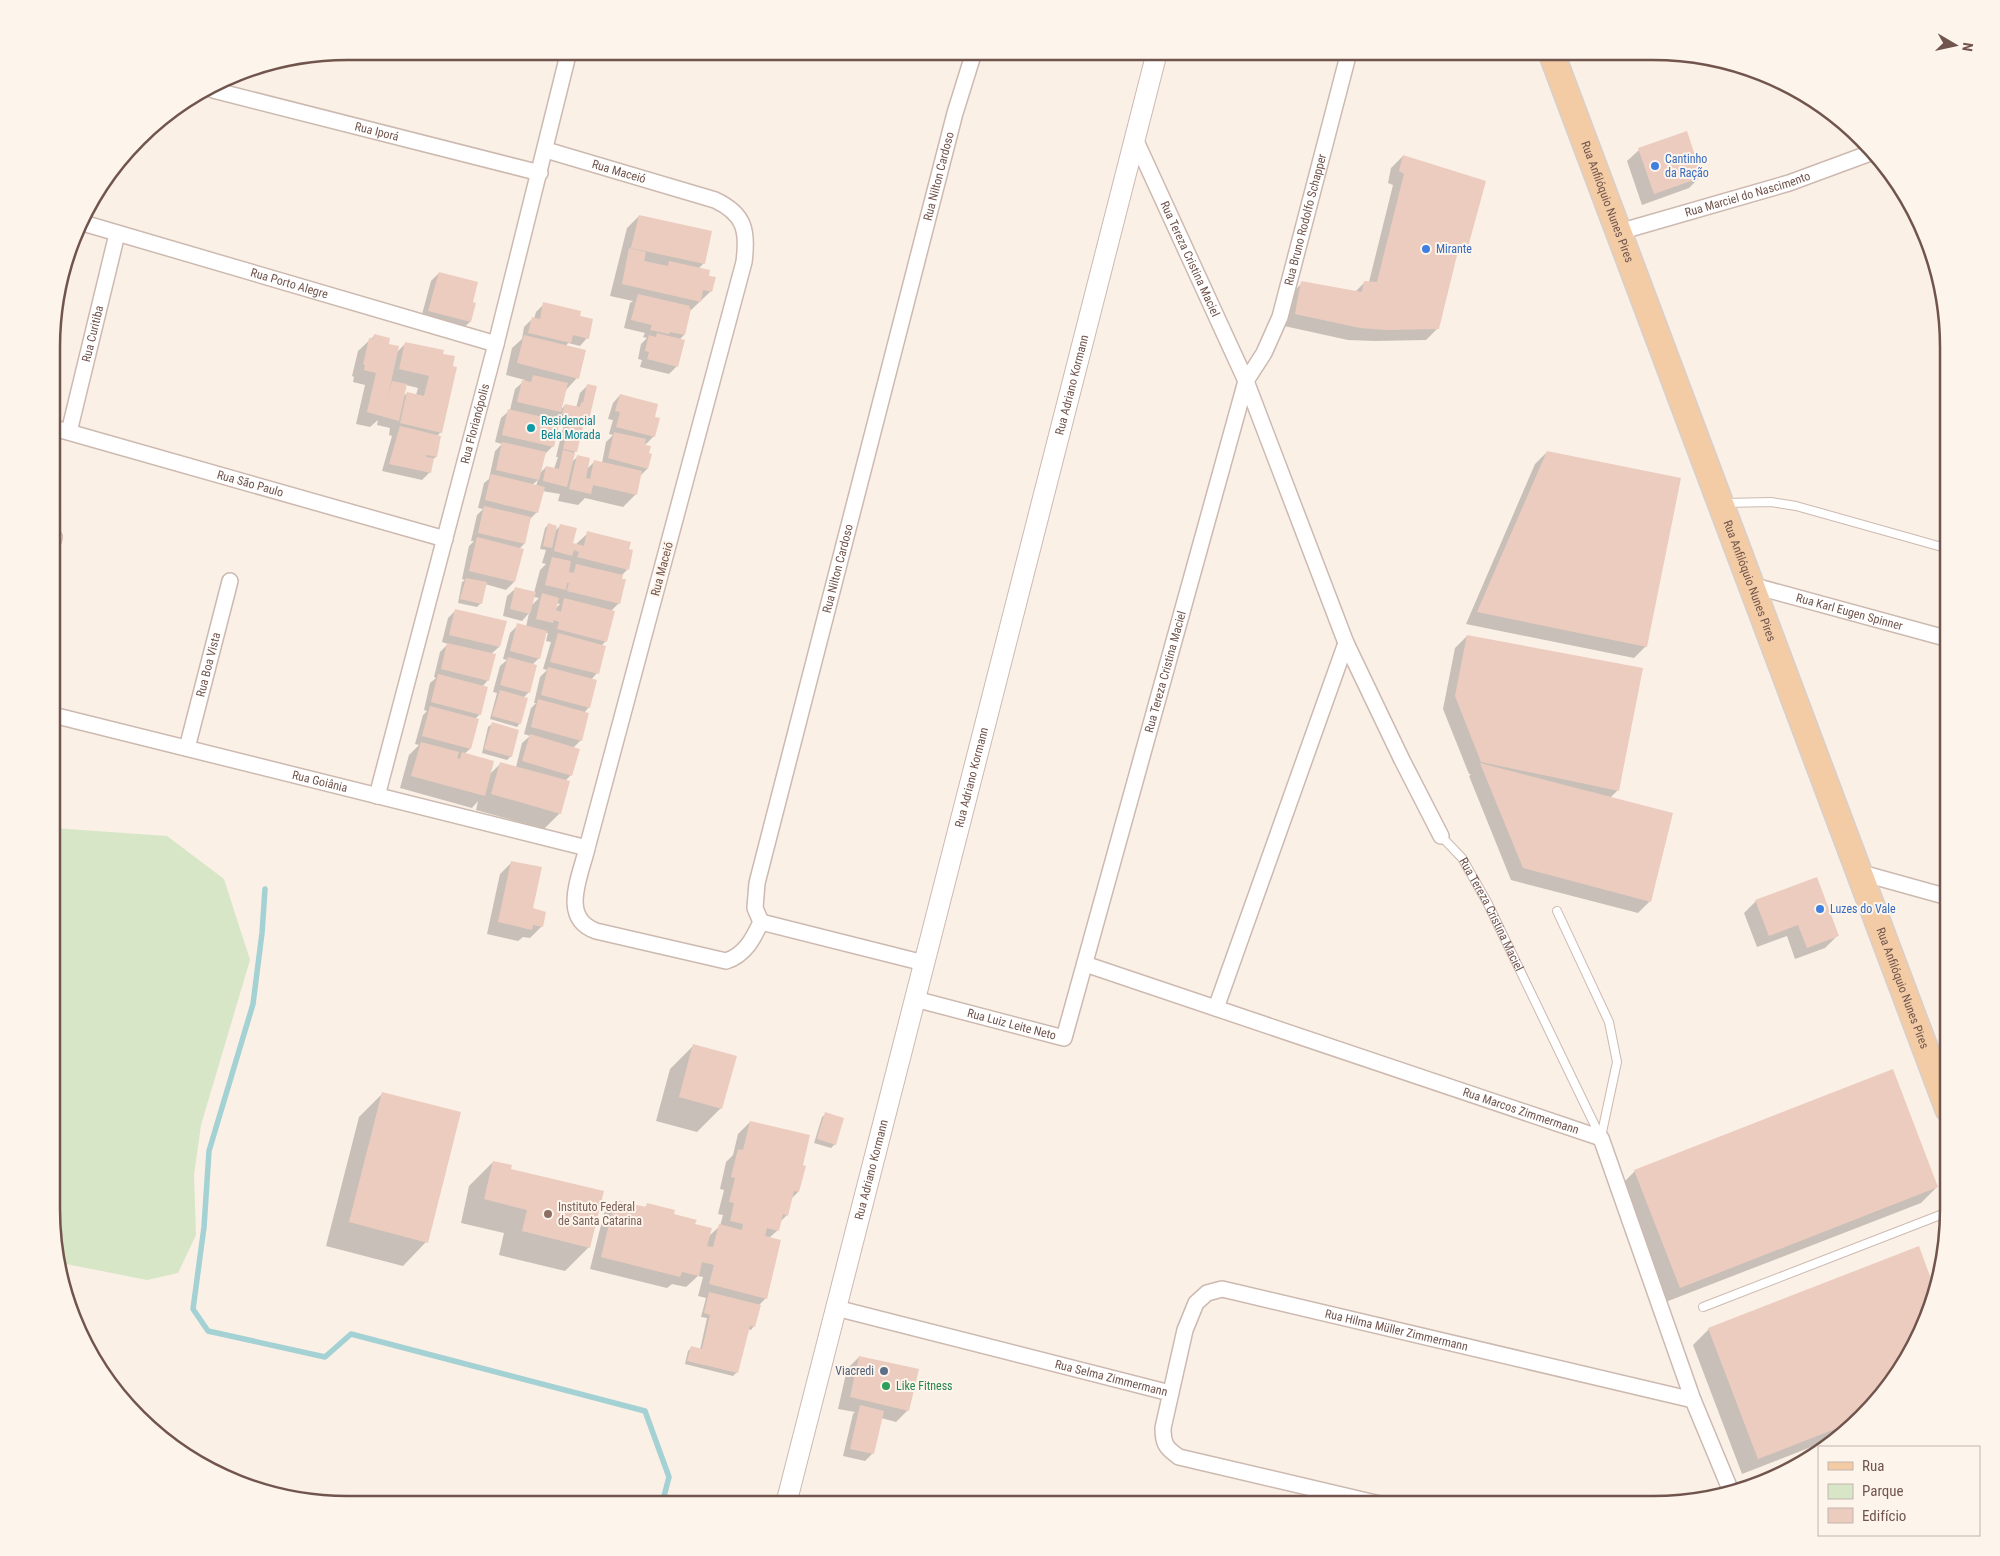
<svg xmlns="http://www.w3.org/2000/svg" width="2000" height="1556" viewBox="0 0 2000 1556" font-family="'Roboto Condensed',sans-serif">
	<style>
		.green { fill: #d7e6c6 }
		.shadow { fill: #0003; fill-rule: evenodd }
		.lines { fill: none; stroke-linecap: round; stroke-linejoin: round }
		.stream { stroke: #a4d1d3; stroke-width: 5.5 }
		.building { fill: #edccc0 }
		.service-casing { stroke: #cdb9b0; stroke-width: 10 }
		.minor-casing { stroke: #cdb9b0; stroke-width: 18 }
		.tertiary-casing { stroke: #cdb9b0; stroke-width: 22 }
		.primary-casing { stroke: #d7cfcd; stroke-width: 28 }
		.service { stroke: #fff; stroke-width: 8 }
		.minor { stroke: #fff; stroke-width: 15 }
		.tertiary { stroke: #fff; stroke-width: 20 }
		.primary { stroke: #f3cca5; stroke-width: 25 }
		.shop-dot { fill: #3f7fe0; stroke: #fdf4ec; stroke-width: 2 }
		.culture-dot { fill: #0f9aa8; stroke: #fdf4ec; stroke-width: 2 }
		.education-dot { fill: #8d6e63; stroke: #fdf4ec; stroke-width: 2 }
		.service-dot { fill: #5c6f8a; stroke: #fdf4ec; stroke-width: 2 }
		.leisure-dot { fill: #2e9e5b; stroke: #fdf4ec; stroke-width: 2 }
		.labels { text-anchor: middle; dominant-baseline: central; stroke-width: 4; stroke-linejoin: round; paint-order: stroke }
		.street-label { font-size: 12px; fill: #71554d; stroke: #fdf4ec }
		.shop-label { font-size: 12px; fill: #366cbe; stroke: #fdf4ec; text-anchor: start }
		.culture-label { font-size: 12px; fill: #0d838f; stroke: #fdf4ec; text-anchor: start }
		.education-label { font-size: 12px; fill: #785e54; stroke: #fdf4ec; text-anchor: start }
		.service-label { font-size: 12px; fill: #4e5e75; stroke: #fdf4ec; text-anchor: end }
		.leisure-label { font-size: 12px; fill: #27864d; stroke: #fdf4ec; text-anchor: start }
		.rim { fill: none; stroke: #71554d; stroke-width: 2.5 }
	</style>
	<rect width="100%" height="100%" fill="#faf0e6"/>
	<!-- green -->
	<path class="green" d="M53 828 167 836 224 879 250 960 201 1125 194 1175 196 1235 178 1273 147 1280 61 1263 52 1228Z"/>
	<!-- shadow -->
	<path class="shadow" d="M1639 150 1701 176 1689 188 1642 205 1627 161Z
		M1403 156 1466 246 1455 257 1438 328 1426 340 1375 341 1348 340 1284 326 1290 295 1302 283 1355 292 1365 282H1369L1393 185 1388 183 1391 168Z
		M639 216 704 263 698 269 707 277 711 291 690 311 684 335 679 340 677 366 669 374 640 367 642 360 638 359 641 344 647 338 643 337 645 333 624 328 630 303 633 301 610 296 627 228Z
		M439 273 472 303 475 304 470 322 462 329 421 318 431 281Z
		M544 304 578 317 587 338 580 346 568 343 565 347 577 378 565 391 561 410 565 405 576 408 580 393 588 385V420L582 425 572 462 578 456 587 469 595 461 602 463 606 442 613 435 609 434 613 420 608 419 613 403 620 395 653 417 654 436 644 446 647 454 650 455 647 469 640 476 635 495 623 507 585 498 578 505 558 501 560 494 542 491 537 512 529 520 524 544 519 549 522 550 514 582 506 590 485 584 481 603 477 607 458 603 462 582 465 580 462 579 469 546 474 541H471L477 515 483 509 478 508 484 483 489 479 495 451 502 444 495 442 501 418 510 410 515 389 525 380 506 375 512 348 522 339 524 327 532 319H534L536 312ZM559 422 564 424 556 457H558L554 469 546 467 539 474 545 454 553 446ZM538 480 536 486 532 485Z
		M374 336 396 353 406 343 442 351 441 432 437 436 436 457 432 460 430 472 422 480 382 471 392 436 389 435 390 428 377 425 378 420 370 427 356 424 365 385 353 382 354 377 352 376 358 351ZM406 385 418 388 416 395 407 393 403 397Z
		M1547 452 1646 646 1634 658 1466 624 1535 464Z
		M548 525 555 531 561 525 572 544 575 545 588 533 627 570 622 575 619 603 611 611 606 641 601 646 597 673 591 680 589 707 584 713 581 740 573 748 571 775 565 781 560 813 544 829 476 810 478 801 472 808 400 788 409 755 419 745 415 744 423 715 427 711 424 710 430 683 436 678 434 677 440 652 448 644 442 642 448 618 456 610 499 647 491 654 488 680 482 687 480 714 475 719 477 720 470 749 464 754 490 774 501 763 516 767 522 743 530 736 524 734 531 708 536 703H534L540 677 547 670 543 669 551 642 546 641 548 633H545L539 658 532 665 529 692 524 697 520 723 517 727 490 719 497 693 493 692 500 666 507 660 503 659 510 633 518 625 526 627 529 613 522 621 503 616 507 596 515 589 534 593 540 570 546 564 542 563 546 550 540 549 545 528ZM533 597 539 598 531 606ZM556 603 560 604 555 609Z
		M1467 636 1618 790 1610 798 1650 901 1638 913 1511 880 1469 776 1471 774H1469L1443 709 1455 648Z
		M492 724 511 756 507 760 482 753 488 727Z
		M512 862 532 909 542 926 530 938 523 937 518 941 487 934 500 874Z
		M1756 901 1837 936 1825 948 1795 959 1787 936 1757 947 1744 913Z
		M694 1045 721 1108 697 1132 656 1121 670 1069Z
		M383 1093 426 1242 403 1266 326 1246 359 1117Z
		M826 1114 835 1144 831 1148 814 1143 822 1117Z
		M750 1122 801 1166 798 1192 791 1199 787 1215 779 1223 778 1230 769 1238 766 1298 758 1306 754 1326 751 1330 748 1329 737 1372 733 1376 685 1364 688 1351 691 1348 700 1350 707 1318 701 1317 706 1298 698 1296 703 1277 698 1276 686 1287 672 1284 667 1288 590 1269 604 1213 616 1201 644 1208 648 1204 694 1225 709 1236 720 1226 723 1215 718 1214 724 1190 720 1189 726 1162 733 1155 738 1134Z
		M493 1162 510 1170 589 1247 565 1271 499 1255 504 1233 461 1223 469 1186Z
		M1635 1171 1937 1187 1921 1203 1663 1303 1619 1187Z
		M1918 1248 1934 1289 1926 1322 1875 1404 1842 1435 1742 1474 1693 1345 1709 1329Z
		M859 1357 908 1410 896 1422 881 1418 873 1453 865 1461 843 1456 853 1414 855 1412 838 1409 847 1369Z"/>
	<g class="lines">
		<!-- stream -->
		<path class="stream" d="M265 889 262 933 253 1004 209 1151 204 1227 193 1309 208 1331 325 1357 351 1334 645 1411 669 1477 662 1504"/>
	</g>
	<!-- building -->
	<path class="building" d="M1687 131 1702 177 1654 194 1638 148Z
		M1403 155 1486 181 1468 247H1459L1439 329 1387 330 1360 328 1295 314 1301 281 1362 292 1364 281 1377 282 1404 174 1399 171Z
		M639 215 712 231 705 264 631 248Z
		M629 248 646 252 644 261 668 266 669 261 710 270 709 276 716 277 712 292 703 290 701 302 622 284Z
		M439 272 478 282 473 302 476 303 471 322 428 311Z
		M638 294 690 306 689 308 691 309 685 335 670 332 669 334 650 330 652 325 631 320Z
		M543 302 581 311 580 316 593 319 589 339 573 335 571 343 528 333 532 317 540 319Z
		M657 333 685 340 678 367 647 359 649 352 645 351 649 335 656 337Z
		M374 334 390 338 389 344 399 346 386 405 392 381 407 384 399 421 367 412 376 373 364 370 365 365H363L369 338 373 339Z
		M524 335 586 350 579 379 517 363Z
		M405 342 444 350 443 354 455 356 453 366 457 367 442 433 400 423 407 392 424 396 429 376 399 369Z
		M533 375 568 383 561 412 517 402 522 380 531 382Z
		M587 384 597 386 589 420 585 419 577 452 563 449 571 416 562 414 565 404 580 407 581 402 583 403Z
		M620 394 658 404 655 417 660 418 655 437 616 427 620 412 615 411Z
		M508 409 560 421 554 447 502 435Z
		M400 426 441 436 437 457 426 455V457L434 458 431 473 389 464Z
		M614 432 646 439 645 445 651 446 649 453 652 454 648 469 608 458Z
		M502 442 546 452 539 480 496 470Z
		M563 450 575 453 567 487 543 481 546 466 559 469Z
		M1547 451 1681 478 1647 647 1477 612Z
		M577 455 590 458 586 478 590 479 594 460 642 471 637 495 593 485 591 494 569 489Z
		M491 474 545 487 538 513 485 500Z
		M484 506 531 517 525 544 478 533Z
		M548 523 557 526 552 548 543 546Z
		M560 524 577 528 573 543 584 546 587 531 631 542 629 549 633 550 629 570 577 557 579 552 574 550 572 556 554 551Z
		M477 537 524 549 515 582 469 571Z
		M552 557 571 561 569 572 574 573 576 564 623 575 622 579H626L620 604 567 591 569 583H567L566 590 545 585Z
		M466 578 487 582 482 604 460 599Z
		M515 587 536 592 530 614 510 609Z
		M542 593 559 598 556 610 561 612 564 598 615 611 607 642 557 629 559 622 554 620 553 623 536 619Z
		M455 609 507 621 500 647 449 635Z
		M517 623 547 631 540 659 510 651Z
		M558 633 606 646 599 674 550 662Z
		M1467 635 1643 668 1619 791 1481 762 1455 696Z
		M447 643 496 654 489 681 441 669Z
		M508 657 537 665 530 693 500 685Z
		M548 667 597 680 590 708 541 695Z
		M438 674 488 687 481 715 431 702Z
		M500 690 528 698 521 724 492 716Z
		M538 699 589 713 582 741 531 727Z
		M430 706 479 719 471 749 422 736Z
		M492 722 519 730 512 757 484 749Z
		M530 734 580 749 572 776 522 761Z
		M421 742 459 752 457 758 460 759 462 752 494 761 485 796 411 776Z
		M500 762 570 781 561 814 491 794Z
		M1480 763 1673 813 1651 902 1523 868Z
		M511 861 542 867 533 908 546 912 543 927 533 925 532 930 498 922Z
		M1817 877 1839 936 1807 948 1798 925 1769 936 1755 900Z
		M693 1044 737 1056 722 1109 679 1097Z
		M1893 1069 1938 1187 1680 1288 1634 1170Z
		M382 1092 461 1112 428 1243 349 1222Z
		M825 1112 844 1118 836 1145 817 1139Z
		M750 1121 810 1135 803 1165 806 1166 799 1192 794 1191 788 1216 783 1214 779 1231 767 1228 765 1236 781 1240 767 1299 709 1284 714 1265 702 1262 699 1276 682 1272 680 1277 601 1257 615 1200 646 1207 647 1203 675 1210 674 1214 697 1220 695 1224 712 1228 707 1246 713 1247 719 1224 742 1230 743 1224 730 1221 734 1203 729 1202 735 1178 731 1177 738 1149 743 1150Z
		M493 1161 512 1165 511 1169 604 1191 590 1248 522 1231 527 1210 484 1199Z
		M1919 1246 1934 1287 1926 1322 1875 1404 1858 1420 1758 1459 1708 1328Z
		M709 1292 761 1305 755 1327 750 1326 738 1373 687 1361 691 1346 702 1349 710 1315 704 1313Z
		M859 1356 919 1369 909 1411 850 1397Z
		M860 1405 884 1411 874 1454 850 1449Z"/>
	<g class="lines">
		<defs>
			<g id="service">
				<path d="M1724 503 1771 502 1796 506 1949 549"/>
				<path id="s1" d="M1441 836 1462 858 1487 902 1600 1136"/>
				<path d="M1557 911 1609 1022 1617 1062 1601 1137"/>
				<path d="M1703 1307 1948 1212"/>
			</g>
			<g id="minor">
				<path id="s2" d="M213 90 540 173"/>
				<path id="s3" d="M1135 139 1246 381 1346 643 1402 760 1441 836"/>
				<path id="s4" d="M546 150 715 200C745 214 748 231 744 262L587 848C581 875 559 918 596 931L726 961C745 955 753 939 761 922"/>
				<path id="s5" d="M83 223 496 344"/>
				<path id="s6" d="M1619 232 1789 183 1873 152"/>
				<path id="s7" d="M54 428 445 539"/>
				<path id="s8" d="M69 432 117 234"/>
				<path d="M53 541 54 537"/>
				<path id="s9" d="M1751 585 1949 639"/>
				<path id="s10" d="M53 715 587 848"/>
				<path id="s11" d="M187 748 230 581"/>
				<path id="s12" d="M377 796 496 344 569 51"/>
				<path d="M1858 872 1948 897"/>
				<path id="s13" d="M761 922 755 908 757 883 955 113 974 52"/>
				<path d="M761 922 924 963"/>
				<path id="s14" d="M1085 964 1601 1138 1693 1400 1730 1489"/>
				<path id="s15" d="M915 999 1064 1038 1246 381 1264 353 1280 317 1349 52"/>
				<path d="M1216 1008 1346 643"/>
				<path id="s16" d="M836 1308 1170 1393"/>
				<path id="s17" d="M1384 1505 1179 1457C1166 1448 1163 1444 1163 1428L1185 1330 1196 1303 1207 1293 1222 1289 1235 1292 1693 1400"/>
			</g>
			<g id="tertiary">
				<path id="s18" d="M786 1504 1157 52"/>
			</g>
			<g id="primary">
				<path id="s19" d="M1551 52 1948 1109"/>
			</g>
		</defs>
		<!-- service casing -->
		<use href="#service" class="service-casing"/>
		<!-- minor casing -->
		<use href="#minor" class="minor-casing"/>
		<!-- tertiary casing -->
		<use href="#tertiary" class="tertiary-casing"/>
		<!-- primary casing -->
		<use href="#primary" class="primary-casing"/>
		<!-- service -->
		<use href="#service" class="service"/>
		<!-- minor -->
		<use href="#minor" class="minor"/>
		<!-- tertiary -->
		<use href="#tertiary" class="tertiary"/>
		<!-- primary -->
		<use href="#primary" class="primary"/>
	</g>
	<!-- markers -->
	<g class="shop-dot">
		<circle cx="1655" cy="166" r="5"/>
		<circle cx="1426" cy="249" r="5"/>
		<circle cx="1820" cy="909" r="5"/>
	</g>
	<circle class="culture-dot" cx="531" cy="428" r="5"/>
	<circle class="education-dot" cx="548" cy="1214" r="5"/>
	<circle class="service-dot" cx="884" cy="1371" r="5"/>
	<circle class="leisure-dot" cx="886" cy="1386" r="5"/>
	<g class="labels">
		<!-- street labels -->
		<g class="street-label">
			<text stroke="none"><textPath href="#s2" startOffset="169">Rua Iporá</textPath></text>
			<text stroke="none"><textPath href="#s4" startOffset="76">Rua Maceió</textPath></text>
			<text stroke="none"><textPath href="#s13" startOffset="770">Rua Nilton Cardoso</textPath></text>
			<text stroke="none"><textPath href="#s6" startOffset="134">Rua Marciel do Nascimento</textPath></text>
			<text stroke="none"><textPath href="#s19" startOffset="160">Rua Anfilóquio Nunes Pires</textPath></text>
			<text stroke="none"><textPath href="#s15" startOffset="1009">Rua Bruno Rodolfo Schapper</textPath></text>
			<text stroke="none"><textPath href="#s3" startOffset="132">Rua Tereza Cristina Maciel</textPath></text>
			<text stroke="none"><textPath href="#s5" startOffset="215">Rua Porto Alegre</textPath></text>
			<text stroke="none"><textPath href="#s8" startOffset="101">Rua Curitiba</textPath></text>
			<text stroke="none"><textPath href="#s18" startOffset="1155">Rua Adriano Kormann</textPath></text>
			<text stroke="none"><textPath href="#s12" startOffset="385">Rua Florianópolis</textPath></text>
			<text stroke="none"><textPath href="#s7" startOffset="204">Rua São Paulo</textPath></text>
			<text stroke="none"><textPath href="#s13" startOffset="365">Rua Nilton Cardoso</textPath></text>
			<text transform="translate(662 569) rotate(-75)">Rua Maceió</text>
			<text stroke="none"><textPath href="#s19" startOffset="565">Rua Anfilóquio Nunes Pires</textPath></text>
			<text stroke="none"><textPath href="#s9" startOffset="102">Rua Karl Eugen Spinner</textPath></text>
			<text stroke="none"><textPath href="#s11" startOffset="86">Rua Boa Vista</textPath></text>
			<text stroke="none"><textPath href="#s15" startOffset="534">Rua Tereza Cristina Maciel</textPath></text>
			<text stroke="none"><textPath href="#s18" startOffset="750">Rua Adriano Kormann</textPath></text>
			<text stroke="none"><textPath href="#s10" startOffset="275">Rua Goiânia</textPath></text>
			<text stroke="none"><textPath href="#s1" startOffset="94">Rua Tereza Cristina Maciel</textPath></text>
			<text stroke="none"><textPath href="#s19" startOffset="1000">Rua Anfilóquio Nunes Pires</textPath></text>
			<text stroke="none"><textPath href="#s15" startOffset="100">Rua Luiz Leite Neto</textPath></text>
			<text stroke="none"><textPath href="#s14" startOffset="460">Rua Marcos Zimmermann</textPath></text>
			<text stroke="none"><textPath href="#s18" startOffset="345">Rua Adriano Kormann</textPath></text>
			<text stroke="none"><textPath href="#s17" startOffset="585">Rua Hilma Müller Zimmermann</textPath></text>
			<text stroke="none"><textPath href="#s16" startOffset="284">Rua Selma Zimmermann</textPath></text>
		</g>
		<!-- shop labels -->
		<g class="shop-label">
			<text x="1665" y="159">Cantinho<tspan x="1665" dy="14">da Ração</tspan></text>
			<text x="1436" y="249">Mirante</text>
			<text x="1830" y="909">Luzes do Vale</text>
		</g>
		<!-- culture labels -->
		<g class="culture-label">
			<text x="541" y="421">Residencial<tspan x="541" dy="14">Bela Morada</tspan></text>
		</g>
		<!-- education labels -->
		<g class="education-label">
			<text x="558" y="1207">Instituto Federal<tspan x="558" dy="14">de Santa Catarina</tspan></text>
		</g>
		<!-- service labels -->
		<g class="service-label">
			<text x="874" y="1371">Viacredi</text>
		</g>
		<!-- leisure labels -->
		<g class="leisure-label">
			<text x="896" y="1386">Like Fitness</text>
		</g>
	</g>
	<!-- crop -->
	<path d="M0 0H2000V1556H0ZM347 60H1653A287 287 0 0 1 1940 347V1209A287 287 0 0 1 1653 1496H347A287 287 0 0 1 60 1209V347A287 287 0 0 1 347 60Z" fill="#fdf4ec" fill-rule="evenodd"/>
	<path class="rim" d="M347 60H1653A287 287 0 0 1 1940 347V1209A287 287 0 0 1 1653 1496H347A287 287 0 0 1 60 1209V347A287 287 0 0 1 347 60Z"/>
	<!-- legend -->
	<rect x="1818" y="1446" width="162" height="90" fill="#fdf4ec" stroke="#c5b4ac"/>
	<rect x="1828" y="1462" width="25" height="8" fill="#f3cca5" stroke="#c5b4ac"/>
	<text x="1862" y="1471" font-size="15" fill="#71554d">Rua</text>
	<rect x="1828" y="1484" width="25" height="15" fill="#d7e6c6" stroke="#c5b4ac"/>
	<text x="1862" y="1496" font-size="15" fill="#71554d">Parque</text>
	<rect x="1828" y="1508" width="25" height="15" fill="#edccc0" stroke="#c5b4ac"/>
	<text x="1862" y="1521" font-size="15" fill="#71554d">Edifício</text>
	<!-- north arrow -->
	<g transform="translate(1955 45) rotate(99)" stroke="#fdf4ec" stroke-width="4" paint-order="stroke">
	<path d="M0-4L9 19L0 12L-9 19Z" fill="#71554d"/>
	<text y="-8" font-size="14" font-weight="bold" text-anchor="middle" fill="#71554d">N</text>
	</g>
</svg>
